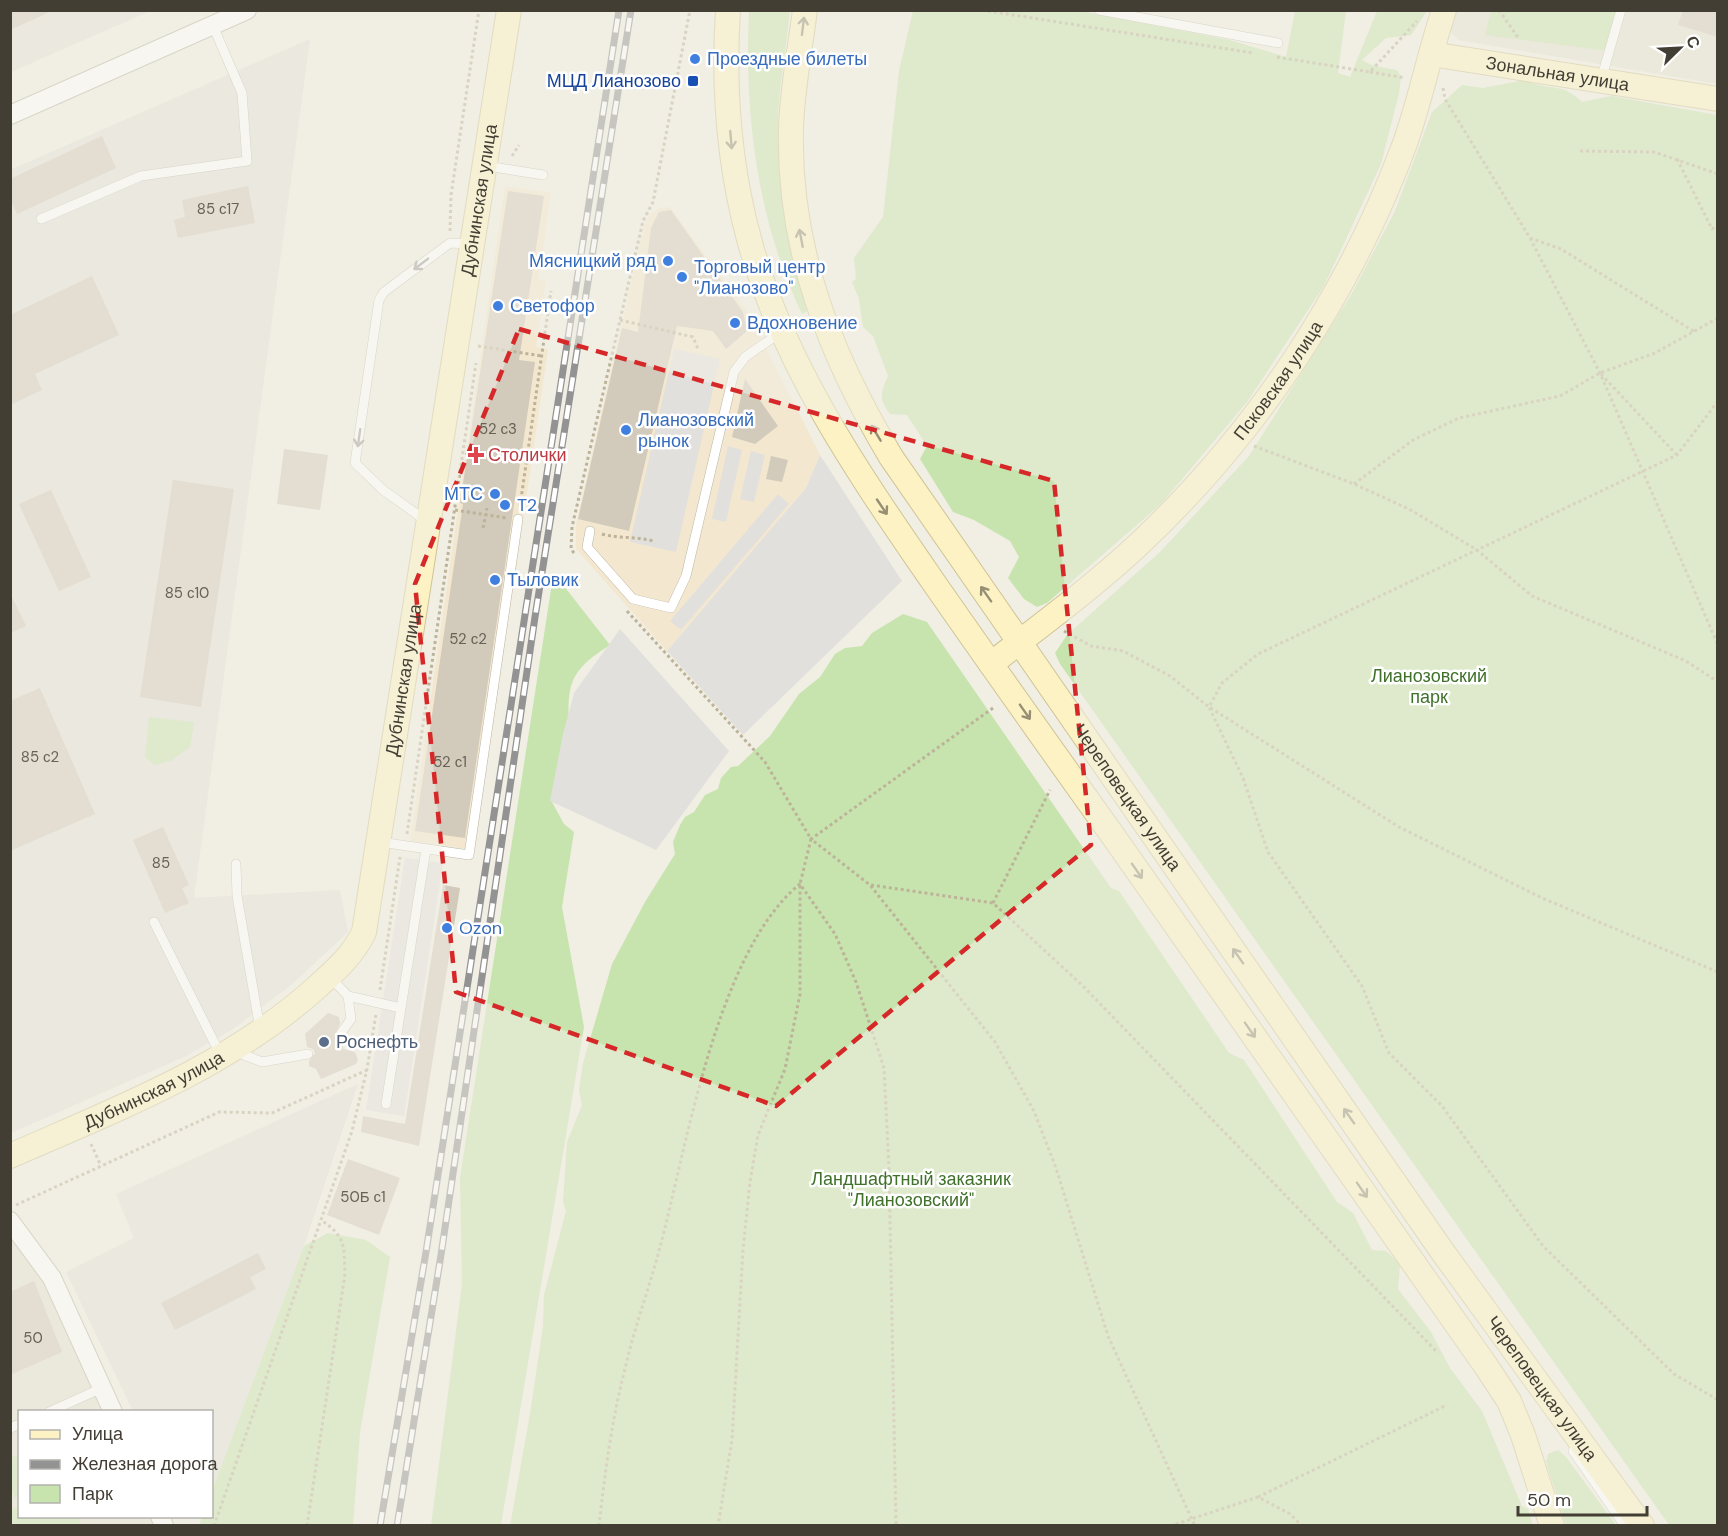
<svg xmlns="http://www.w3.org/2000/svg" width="1728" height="1536" viewBox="0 0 1728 1536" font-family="'DM Sans',sans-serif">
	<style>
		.residential { fill: #e5e0d2 }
		.commercial { fill: #f3e7cf }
		.industrial { fill: #e3dfd9 }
		.green { fill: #c7e4ae }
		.parking { fill: #e2e0dc }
		.building { fill: #d2caba }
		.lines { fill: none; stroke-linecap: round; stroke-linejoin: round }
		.lane-casing { stroke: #bcb6a7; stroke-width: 10 }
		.street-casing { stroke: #bcb6a7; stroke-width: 20 }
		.secondary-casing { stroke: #cfc496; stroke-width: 26 }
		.path { stroke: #bdb399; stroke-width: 3; stroke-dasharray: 3 3; stroke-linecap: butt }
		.lane { stroke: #fff; stroke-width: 9 }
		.street { stroke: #fff; stroke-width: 18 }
		.secondary { stroke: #fcf2c3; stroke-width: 24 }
		.rail-casing { stroke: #939393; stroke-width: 7 }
		.rail { stroke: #fff; stroke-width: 4.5; stroke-dasharray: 14; stroke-linecap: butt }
		.oneway { stroke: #968f74 }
		.oneway2 { stroke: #a19e9a }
		.marked { fill: none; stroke: #d62828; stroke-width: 4.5; stroke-dasharray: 12 8; stroke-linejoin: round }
		.shop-dot { fill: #3f7fe0; stroke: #fff; stroke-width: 2 }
		.transit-dot { fill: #1a4fb4; stroke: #fff; stroke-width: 2 }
		.health-dot { fill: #e0444e; stroke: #fff; stroke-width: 2 }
		.service-dot { fill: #5c6f8a; stroke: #fff; stroke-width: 2 }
		.labels { text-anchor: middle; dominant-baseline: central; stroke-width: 5; stroke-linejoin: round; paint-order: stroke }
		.number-label { font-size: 15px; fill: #676156 }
		.shop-label { font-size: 18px; fill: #366cbe; stroke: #fff; text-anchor: start }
		.street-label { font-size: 18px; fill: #433e34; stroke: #fff }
		.transit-label { font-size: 18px; fill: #164399; stroke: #fff; text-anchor: end }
		.health-label { font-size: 18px; fill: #be3a42; stroke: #fff; text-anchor: start }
		.park-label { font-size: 18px; fill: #40712b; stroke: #fff }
		.service-label { font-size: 18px; fill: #4e5e75; stroke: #fff; text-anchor: start }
	</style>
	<rect width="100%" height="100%" fill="#f1eee4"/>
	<!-- residential -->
	<path class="residential" d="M1456 11H1717V84L1458 40 1450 32Z
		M10 1236 43 1280 106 1411 20 1412V1516L156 1517 160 1525H11Z"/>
	<!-- commercial -->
	<path class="commercial" d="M505 186 551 193 539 279 546 281 536 347 548 349 475 850 410 841Z
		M670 207 749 314 820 455 806 488 667 651 576 549V525L644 226 650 214 659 208Z"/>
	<!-- industrial -->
	<path class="industrial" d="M11 11H150L11 72Z
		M310 39 194 898 340 890 348 932 291 985 233 1029 186 1056 11 1133 10 170Z
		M358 1084 304 1246 212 1491V1412L133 1411 66 1272 134 1238 116 1194Z"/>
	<!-- green -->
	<path class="green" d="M749 11H790C786 49 778 90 778 129 779 190 792 252 807 311L802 314C757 220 744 113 749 11Z
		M913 11H1080L1230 40 1286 57 1295 11H1346L1338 73 1350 77 1377 11H1427L1411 35 1386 38 1362 60 1374 66 1397 70 1401 77 1399 93 1381 164 1324 286 1247 402 1161 504 1047 603 1037 607 1024 599 1008 578 1019 557 1010 541 974 520 953 512 920 459 927 446 907 415 890 414C878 398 881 393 888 376L873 336 863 327 859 299 852 282 856 279 854 258 883 217 899 71Z
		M1491 11H1621L1609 51 1485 35Z
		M1525 80C1550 92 1561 81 1582 102L1611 96 1717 115V1525H1669L1060 664 1055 653 1067 635 1160 552 1249 456 1351 295 1395 211 1432 112 1462 85 1483 88Z
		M560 581 610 645C555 679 574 695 566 748 563 766 555 784 552 802L564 824 574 832 562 907 584 1027 501 1525 431 1526 462 1284 460 1178 552 583Z
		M903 614 927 622 1111 888 1119 891 1229 1053 1244 1060 1337 1202 1353 1213 1372 1250 1386 1251 1400 1264 1398 1289 1431 1332 1450 1368 1482 1411 1522 1506 1528 1509 1533 1526H510L530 1414 543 1326 544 1295 566 1211 563 1201 567 1142 582 1105 579 1090 583 1063 612 964 645 902 675 854 673 842 680 825 685 817 694 812 705 795 718 789 721 778 731 767 738 766 770 736 799 694 820 677 835 654 845 648 862 646 872 633Z
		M149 717 194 722 190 747 170 761 154 765 145 757Z
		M328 1233 366 1240 390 1257 360 1432 353 1525H199L202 1517 212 1516V1491L304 1246Z
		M1558 1450 1566 1457 1616 1525H1566L1546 1462 1548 1454Z
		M19 1454V1496L15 1498 11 1489V1458Z
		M19 1506 20 1516 79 1517 81 1525H13L11 1510Z"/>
	<!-- parking -->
	<path class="parking" d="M674 349 720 359 676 552 630 542Z
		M728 446 742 450 726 522 712 519Z
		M751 451 765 455 754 502 740 499Z
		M820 455 902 581 743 735 667 651 806 488Z
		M778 494 789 504 681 630 670 621Z
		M620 629 729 751 656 850 550 801 563 734 574 693Z
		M405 858 443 863 404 1116 366 1110Z"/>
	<!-- building -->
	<path class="building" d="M10 10H54L10 30Z
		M1683 10H1718V37L1678 25Z
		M102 136 116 168 17 214 10 199V179Z
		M248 186 255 223 178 238 174 220 185 217 182 200Z
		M508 191 544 196 519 360 535 362 465 838 415 831 463 504 460 503Z
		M671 210 743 312 747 331 726 349 713 331 677 326 629 531 578 519 622 328 638 332 651 228 659 212Z
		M92 276 119 335 35 374 42 390 10 405V315Z
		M745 379 778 426 755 444 732 437Z
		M284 449 328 455 320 510 277 504Z
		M771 456 788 460 782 482 766 479Z
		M173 480 234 489 201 707 140 697Z
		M51 490 91 577 59 591 19 504Z
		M10 593 26 626 10 633Z
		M40 688 95 814 10 851V701Z
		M163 827 189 885 182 888 189 903 165 913 133 840Z
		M443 885 460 888 419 1146 361 1132 363 1116 405 1124Z
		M328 1013 339 1017 340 1023 335 1035 342 1040 343 1049 355 1052 358 1060 356 1064 321 1079 316 1069 309 1066V1061L315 1053 313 1049 307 1047 305 1034Z
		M348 1159 400 1178 379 1235 327 1215Z
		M258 1253 266 1269 250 1277 256 1289 175 1330 161 1303Z
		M34 1281 62 1352 10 1375V1292Z"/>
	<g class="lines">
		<defs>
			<path id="lane" d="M1099 10 1278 43
				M1601 80 1621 10
				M487 166 543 175
				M41 219 141 176 247 161 242 93 213 26
				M425 520 383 490 355 463 379 300 384 292 450 243 470 244
				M590 531 587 547 633 599 671 608 686 576 734 372 745 357 781 332
				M380 842 469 855 518 519
				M236 864 237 896 260 1029
				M154 922 220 1054
				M330 977 348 996 351 1019 341 1033
				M348 996 401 1008 426 849
				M234 1051 262 1062 308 1054
				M386 1104 401 1008
				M49 1412 102 1388
				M10 1428 20 1424
				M1573 1451 1625 1526"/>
			<path id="street" d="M10 115 247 10
				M10 1221 52 1278 113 1412
				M160 1516 164 1526"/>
			<g id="secondary">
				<path d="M728 10C723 87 729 165 749 239 783 365 859 474 932 580 991 665 1051 749 1111 833 1236 1011 1361 1188 1486 1366L1509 1401 1523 1435 1552 1526"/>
				<path id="s1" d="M805 10C800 49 792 90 791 129 788 249 830 355 891 457L1442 1251 1642 1526"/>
				<path id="s2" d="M1431 54 1718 99"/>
				<path id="s3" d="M991 664C1041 625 1093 587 1139 544 1256 434 1348 296 1404 146 1420 102 1429 55 1444 10"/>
				<path id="s4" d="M10 1156C117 1109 230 1066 317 987 336 970 353 955 364 932L509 10"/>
			</g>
		</defs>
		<!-- lane casing -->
		<use href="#lane" class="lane-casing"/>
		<!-- street casing -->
		<use href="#street" class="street-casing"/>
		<!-- secondary casing -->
		<use href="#secondary" class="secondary-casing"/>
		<!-- path -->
		<path class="path" d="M982 10 1253 53
			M1499 10 1519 39
			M1277 57 1370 72 1417 21
			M1370 72 1405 78
			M1443 88 1445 99 1530 238 1561 249 1695 332
			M1580 151 1654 152 1718 174
			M512 156 519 145
			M1677 159 1712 229 1718 225
			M450 231 451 195 479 10
			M1530 238 1600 373 1718 645
			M620 320 693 337 698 349
			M478 346 542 356
			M1718 401 1677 455 1258 654 1222 683 1209 707 1243 778 1268 852 1362 986 1389 1053 1442 1106 1543 1246 1674 1374 1718 1400
			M1254 446 1354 484 1409 509 1477 550 1532 596 1686 661 1718 682
			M1677 455 1600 373 1655 353 1718 318
			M1354 484 1413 440 1459 418 1560 396 1600 373
			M520 506 551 291
			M455 510 507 518
			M483 528 487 508
			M602 534C620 539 636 536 653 541
			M574 553 571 549 572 527 643 221 653 202 690 10
			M627 611 765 762 811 839 800 884V994L785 1069 758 1135 750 1182 743 1250 732 1440 718 1526
			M1064 631 1091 646 1123 651 1170 676 1209 707 1399 827 1542 898 1718 972
			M993 708 811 839 870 885 995 1042 1034 1111 1056 1168 1108 1336 1195 1526
			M407 834 476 363
			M871 885 993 903 1083 986 1438 1353
			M993 903 1050 790
			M380 990 400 857
			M91 1144 101 1166
			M16 1205 219 1112 272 1113 367 1070
			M1258 1497 1447 1405
			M214 1526 352 1131 367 1069 376 1014
			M307 1526 345 1274C344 1245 346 1237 321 1220
			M599 1526C605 1472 612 1417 626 1365 635 1325 650 1286 660 1247 687 1146 717 951 800 884L835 934 856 982 884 1068 889 1168 896 1526
			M1170 1526 1258 1497 1290 1514 1302 1526
			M1487 1526V1525"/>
		<!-- lane -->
		<use href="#lane" class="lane"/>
		<!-- street -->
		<use href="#street" class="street"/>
		<!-- secondary -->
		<use href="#secondary" class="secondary"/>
		<defs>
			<path id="rail" d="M380 1526 426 1252 619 10
				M397 1526 441 1255 535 617 631 10"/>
		</defs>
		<!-- rail casing -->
		<use href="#rail" class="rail-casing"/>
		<!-- rail -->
		<use href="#rail" class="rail"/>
	</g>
	<!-- one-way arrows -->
	<defs><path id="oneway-shaft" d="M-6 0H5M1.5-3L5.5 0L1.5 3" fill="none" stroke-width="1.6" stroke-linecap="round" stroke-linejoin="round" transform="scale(1.5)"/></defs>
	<g class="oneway">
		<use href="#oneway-shaft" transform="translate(803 26) rotate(-83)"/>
		<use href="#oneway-shaft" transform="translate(731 140) rotate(85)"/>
		<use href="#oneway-shaft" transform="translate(801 238) rotate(-101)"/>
		<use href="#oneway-shaft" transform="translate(876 433) rotate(-121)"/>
		<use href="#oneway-shaft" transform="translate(882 507) rotate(56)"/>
		<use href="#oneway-shaft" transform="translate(986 594) rotate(-125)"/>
		<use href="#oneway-shaft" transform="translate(1025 712) rotate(55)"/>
		<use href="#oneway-shaft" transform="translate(1137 871) rotate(55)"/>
		<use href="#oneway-shaft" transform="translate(1238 956) rotate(-125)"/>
		<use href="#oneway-shaft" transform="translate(1250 1030) rotate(55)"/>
		<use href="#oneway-shaft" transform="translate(1349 1116) rotate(-125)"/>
		<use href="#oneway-shaft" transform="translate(1362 1190) rotate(55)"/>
	</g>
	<g class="oneway2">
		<use href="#oneway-shaft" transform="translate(421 264) rotate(143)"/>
		<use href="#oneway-shaft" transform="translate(359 438) rotate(98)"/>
	</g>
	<!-- marked area -->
	<path d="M0 0H1728V1536H0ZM519 329 1054 481 1091 845 776 1106 456 992 415 584Z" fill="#f1eee4" fill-opacity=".55" fill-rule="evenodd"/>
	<path class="marked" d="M519 329 1054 481 1091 845 776 1106 456 992 415 584Z"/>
	<!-- markers -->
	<g class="shop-dot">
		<circle cx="695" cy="59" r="6"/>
		<circle cx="668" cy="261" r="6"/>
		<circle cx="682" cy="277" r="6"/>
		<circle cx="498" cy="306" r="6"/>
		<circle cx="735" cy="323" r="6"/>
		<circle cx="626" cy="430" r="6"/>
		<circle cx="495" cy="494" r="6"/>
		<circle cx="505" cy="505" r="6"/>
		<circle cx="495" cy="580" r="6"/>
		<circle cx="447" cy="928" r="6"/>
	</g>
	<rect class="transit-dot" x="687" y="75" width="12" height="12" rx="3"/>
	<path class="health-dot" d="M473 446h6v6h6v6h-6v6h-6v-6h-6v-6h6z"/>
	<circle class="service-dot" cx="324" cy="1042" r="6"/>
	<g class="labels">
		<!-- number labels -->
		<g class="number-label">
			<text x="218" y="209">85 с17</text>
			<text x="498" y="429">52 с3</text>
			<text x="187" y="593">85 с10</text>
			<text x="468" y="639">52 с2</text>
			<text x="40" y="757">85 с2</text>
			<text x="450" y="762">52 с1</text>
			<text x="161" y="863">85</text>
			<text x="363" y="1197">50Б с1</text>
			<text x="33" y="1338">50</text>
		</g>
		<!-- shop labels -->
		<g class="shop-label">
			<text x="707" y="59">Проездные билеты</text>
			<text x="656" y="261" text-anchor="end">Мясницкий ряд</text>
			<text x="694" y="267">Торговый центр<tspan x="694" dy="21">"Лианозово"</tspan></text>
			<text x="510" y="306">Светофор</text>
			<text x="747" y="323">Вдохновение</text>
			<text x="638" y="420">Лианозовский<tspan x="638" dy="21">рынок</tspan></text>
			<text x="483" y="494" text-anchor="end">МТС</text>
			<text x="517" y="505">T2</text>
			<text x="507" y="580">Тыловик</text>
			<text x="459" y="928">Ozon</text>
		</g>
		<!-- street labels -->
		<g class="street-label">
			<text stroke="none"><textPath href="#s2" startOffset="128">Зональная улица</textPath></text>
			<text stroke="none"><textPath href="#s4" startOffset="1166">Дубнинская улица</textPath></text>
			<text stroke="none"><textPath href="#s3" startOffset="406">Псковская улица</textPath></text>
			<text stroke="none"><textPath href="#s4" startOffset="680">Дубнинская улица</textPath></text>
			<text stroke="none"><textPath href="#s1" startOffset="882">Череповецкая улица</textPath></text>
			<text stroke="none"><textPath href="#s4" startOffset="158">Дубнинская улица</textPath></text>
			<text stroke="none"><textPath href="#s1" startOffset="1604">Череповецкая улица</textPath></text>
		</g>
		<!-- transit labels -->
		<g class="transit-label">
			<text x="681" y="81">МЦД Лианозово</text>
		</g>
		<!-- health labels -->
		<g class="health-label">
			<text x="488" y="455">Столички</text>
		</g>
		<!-- park labels -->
		<g class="park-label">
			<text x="1429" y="676">Лианозовский<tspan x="1429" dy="21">парк</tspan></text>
			<text x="911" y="1179">Ландшафтный заказник<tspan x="911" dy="21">"Лианозовский"</tspan></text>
		</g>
		<!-- service labels -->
		<g class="service-label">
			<text x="336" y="1042">Роснефть</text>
		</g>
	</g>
	<!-- border -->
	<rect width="1728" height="1536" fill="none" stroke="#433e34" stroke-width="24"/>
	<!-- legend -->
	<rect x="18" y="1410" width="195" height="108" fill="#ffffff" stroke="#b4b2ae" stroke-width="1.5"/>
	<rect x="30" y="1430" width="30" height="9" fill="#fcf2c3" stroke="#b4b2ae" stroke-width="1.5"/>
	<text x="72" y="1440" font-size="18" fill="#433e34">Улица</text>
	<rect x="30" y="1460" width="30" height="9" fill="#939393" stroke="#b4b2ae" stroke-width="1.5"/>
	<text x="72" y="1470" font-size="18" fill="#433e34">Железная дорога</text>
	<rect x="30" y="1485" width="30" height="18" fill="#c7e4ae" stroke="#b4b2ae" stroke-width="1.5"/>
	<text x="72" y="1500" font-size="18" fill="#433e34">Парк</text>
	<!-- north arrow -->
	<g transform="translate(1680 48) rotate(66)" stroke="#ffffff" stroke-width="4.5" paint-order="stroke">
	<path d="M0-4.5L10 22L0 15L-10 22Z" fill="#433e34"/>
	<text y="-9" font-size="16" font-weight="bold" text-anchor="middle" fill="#433e34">С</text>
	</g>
	<!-- scale -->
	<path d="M1518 1506v9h129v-9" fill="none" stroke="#433e34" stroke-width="3"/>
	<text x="1527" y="1506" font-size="18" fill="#433e34" stroke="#ffffff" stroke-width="4.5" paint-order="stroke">50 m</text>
</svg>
